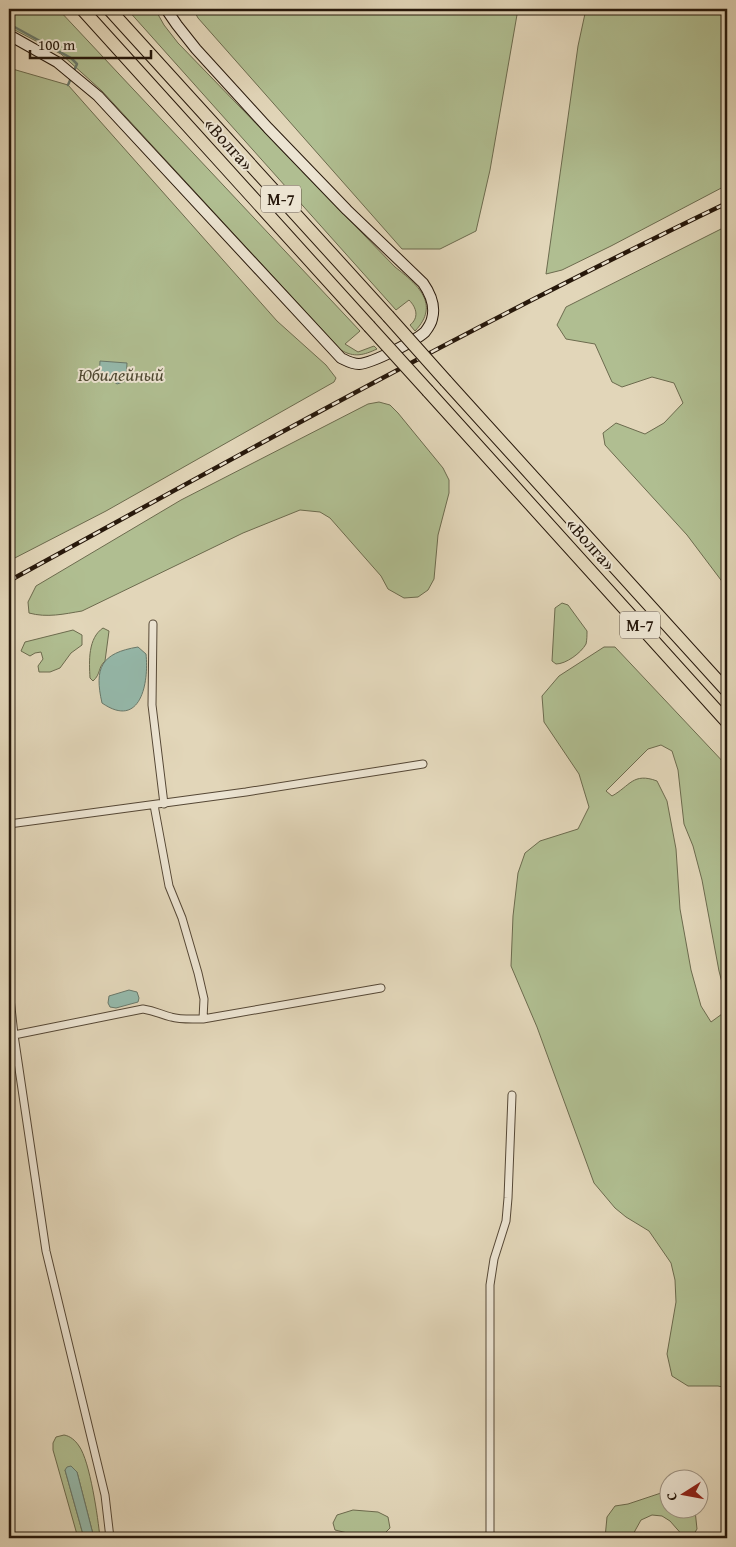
<svg xmlns="http://www.w3.org/2000/svg" width="736" height="1547" viewBox="0 0 736 1547" font-family="'Gentium Book Plus',serif">
	<style>
		.green { fill: #b0be91; stroke: #6c6b4e; fill-rule: evenodd }
		.water { fill: #95b9ab; stroke: #69796b }
		.lines { fill: none; stroke-linecap: round; stroke-linejoin: round }
		.stream { stroke: #69796b; stroke-width: 2.5 }
		.street-casing { stroke: #564836; stroke-width: 9 }
		.secondary-casing { stroke: #27180b; stroke-width: 12 }
		.highway-casing { stroke: #27180b; stroke-width: 14 }
		.street { stroke: #ece4d2; stroke-width: 7 }
		.secondary { stroke: #ece4d2; stroke-width: 10 }
		.highway { stroke: #e2d6b9; stroke-width: 12 }
		.rail-casing { stroke: #27180b; stroke-width: 4.5 }
		.rail { stroke: #ece4d2; stroke-width: 2.5; stroke-dasharray: 8; stroke-linecap: butt }
		.highway-bridge-casing { stroke: #27180b; stroke-width: 14; stroke-linecap: butt }
		.highway-bridge { stroke: #e2d6b9; stroke-width: 12 }
		.labels { text-anchor: middle; dominant-baseline: central; stroke-width: 4; stroke-linejoin: round; paint-order: stroke }
		.shield { fill: #ece4d2; stroke: #625547; stroke-width: 1 }
		.shield-label { font-size: 16px; font-weight: bold; fill: #27180b }
		.street-label { font-size: 18px; fill: #27180b; stroke: #ece4d2 }
		.park-label { font-size: 18px; font-style: italic; fill: #504a33; stroke: #ece4d2 }
	</style>
	<rect width="100%" height="100%" fill="#e2d6b9"/>
	<filter id="stains"><feTurbulence type="fractalNoise" baseFrequency=".004" numOctaves="4"/><feColorMatrix values="0 0 0 0 .2 0 0 0 0 .09 0 0 0 0 .02 0 0 0 .5 -.17"/></filter>
	<radialGradient id="worn" r=".72"><stop offset=".6" stop-color="#630" stop-opacity="0"/><stop offset="1" stop-color="#630" stop-opacity=".3"/></radialGradient>
	<!-- green -->
	<path class="green" d="M9 9H58L360 331 345 344 358 352 374 346 377 349C364 355 354 358 341 350L102 91 61 54 9 27Z
		M127 9H155L164 25 178 43 395 267C417 284 441 304 415 331L410 325C419 318 417 308 409 300L396 310Z
		M193 9H518L490 170 476 231 440 249H402L198 18Z
		M586 9H727V185L611 246 562 270 546 274 578 46Z
		M9 68 68 85 277 321 326 365 336 378 334 382 106 511 9 561Z
		M727 226V588L687 535 605 445 603 433 616 423 645 434 664 423 683 403 674 383 652 377 622 387 612 382 595 344 566 339 557 325 566 307Z
		M379 402 390 405 398 413 443 468 449 480V493L438 535 434 579 428 590 418 597 404 598 388 589 381 576 330 518 320 512 300 510 243 533 82 611C64 614 47 618 29 613L28 602 36 586 181 500 368 404Z
		M562 603 568 605 587 631C587 635 587 640 586 644 581 653 566 664 556 664L552 661 555 608Z
		M103 628 109 631 105 661C98 667 101 674 93 681L90 678C89 661 88 638 103 628Z
		M73 630 82 635V645L71 653 60 668 50 672H39L38 666 43 659 41 652 35 653 30 656 21 651 25 642Z
		M604 647H615L727 766V1388L718 1386H688L672 1376 667 1354 676 1302 675 1280 671 1263 649 1231 626 1217 615 1208 594 1183 537 1027 511 966 513 916 518 873 525 853 540 841 578 829 589 807 579 774 544 722 542 696 559 676ZM661 745 672 751 678 770 684 824 693 846 702 880 719 971 726 998 722 1014 711 1022 701 1006 691 970 680 909 676 849 667 801 657 781C633 772 630 786 612 796L606 791 648 749Z
		M64 1435C70 1436 75 1440 79 1446 90 1461 98 1518 100 1538H94L77 1472 65 1470 84 1538H78L53 1450V1443L56 1437Z
		M664 1492H668V1510H695L697 1529 692 1537H684L670 1521 662 1516 652 1515 641 1520 631 1538H605L607 1517 615 1506 628 1504Z
		M353 1510 378 1512 388 1517 390 1528 382 1536 364 1537 335 1530 333 1523 337 1515Z"/>
	<!-- water -->
	<path class="water" d="M100 361 127 363 126 381 117 384 113 381 99 380Z
		M138 647 146 654C149 682 141 730 102 703 94 668 101 653 138 647Z
		M129 990 137 992 139 998 138 1002 116 1008 110 1007 108 1003 109 996Z
		M71 1466 77 1472 94 1538H84L65 1470 67 1467Z"/>
	<g class="lines">
		<!-- stream -->
		<path class="stream" d="M9 24 71 58 77 64 73 73
			M68 85 71 78"/>
		<defs>
			<path id="street" d="M153 624 152 705 164 804
				M154 805 169 886 182 918 198 973 204 999 203 1019
				M9 824 246 792 423 764
				M9 989 14 1035 46 1251 105 1495 110 1538
				M14 1035 143 1009C155 1011 160 1014 171 1017 181 1020 193 1019 203 1019L381 988
				M490 1538V1285L494 1259 506 1221 508 1198 512 1095"/>
			<path id="secondary" d="M9 35 57 62 98 96 341 358C347 361 352 364 359 364 373 363 415 341 425 332 428 328 431 324 432 319 436 305 430 293 423 283L347 210 268 128 196 49 177 25 166 9"/>
			<path id="highway" d="M82 9 369 326
				M109 9 388 316
				M446 381 727 691
				M428 391 727 722"/>
		</defs>
		<!-- street casing -->
		<use href="#street" class="street-casing"/>
		<!-- secondary casing -->
		<use href="#secondary" class="secondary-casing"/>
		<!-- highway casing -->
		<use href="#highway" class="highway-casing"/>
		<!-- street -->
		<use href="#street" class="street"/>
		<!-- secondary -->
		<use href="#secondary" class="secondary"/>
		<!-- highway -->
		<use href="#highway" class="highway"/>
		<defs>
			<path id="rail" d="M9 581C246 451 483 320 727 203"/>
		</defs>
		<!-- rail casing -->
		<use href="#rail" class="rail-casing"/>
		<!-- rail -->
		<use href="#rail" class="rail"/>
		<defs>
			<path id="highway-bridge" d="M388 316 446 381
				M369 326 428 391"/>
		</defs>
		<!-- highway-bridge casing -->
		<use href="#highway-bridge" class="highway-bridge-casing"/>
		<!-- highway-bridge -->
		<use href="#highway-bridge" class="highway-bridge"/>
	</g>
	<g class="labels">
		<!-- shield labels -->
		<g class="shield">
			<rect x="261" y="185.5" width="40" height="27" rx="4"/>
			<rect x="620" y="611.5" width="40" height="27" rx="4"/>
		</g>
		<g class="shield-label">
			<text x="281" y="199">М-7</text>
			<text x="640" y="625">М-7</text>
		</g>
		<!-- street labels -->
		<g class="street-label">
			<text transform="translate(229 144) rotate(48)">«Волга»</text>
			<text transform="translate(591 544) rotate(48)">«Волга»</text>
		</g>
		<!-- park labels -->
		<g class="park-label">
			<text x="121" y="374">Юбилейный</text>
		</g>
	</g>
	<!-- margin -->
	<rect width="736" height="1547" fill="none" stroke="#e2d6b9" stroke-width="30"/>
	<rect x="10" y="10" width="716" height="1527" fill="none" stroke="#27180b" stroke-width="2.5"/>
	<rect x="15" y="15" width="706" height="1517" fill="none" stroke="#27180b"/>
	<!-- north arrow -->
	<g transform="translate(684 1494) rotate(259)"><circle r="24" fill="#ece4d2" stroke="#9d9282"/>
	<path d="M0-4L9 19L0 12L-9 19Z" fill="#8f2418"/>
	<text y="-8" font-size="14" font-weight="bold" text-anchor="middle" fill="#27180b">С</text>
	</g>
	<!-- scale -->
	<path d="M30 50v8h121v-8" fill="none" stroke="#27180b" stroke-width="2.5"/>
	<text x="38" y="50" font-size="15" fill="#27180b" stroke="#ece4d2" stroke-width="4" paint-order="stroke">100 m</text>
	<rect width="100%" height="100%" filter="url(#stains)"/>
	<rect width="100%" height="100%" fill="url(#worn)"/>
</svg>
